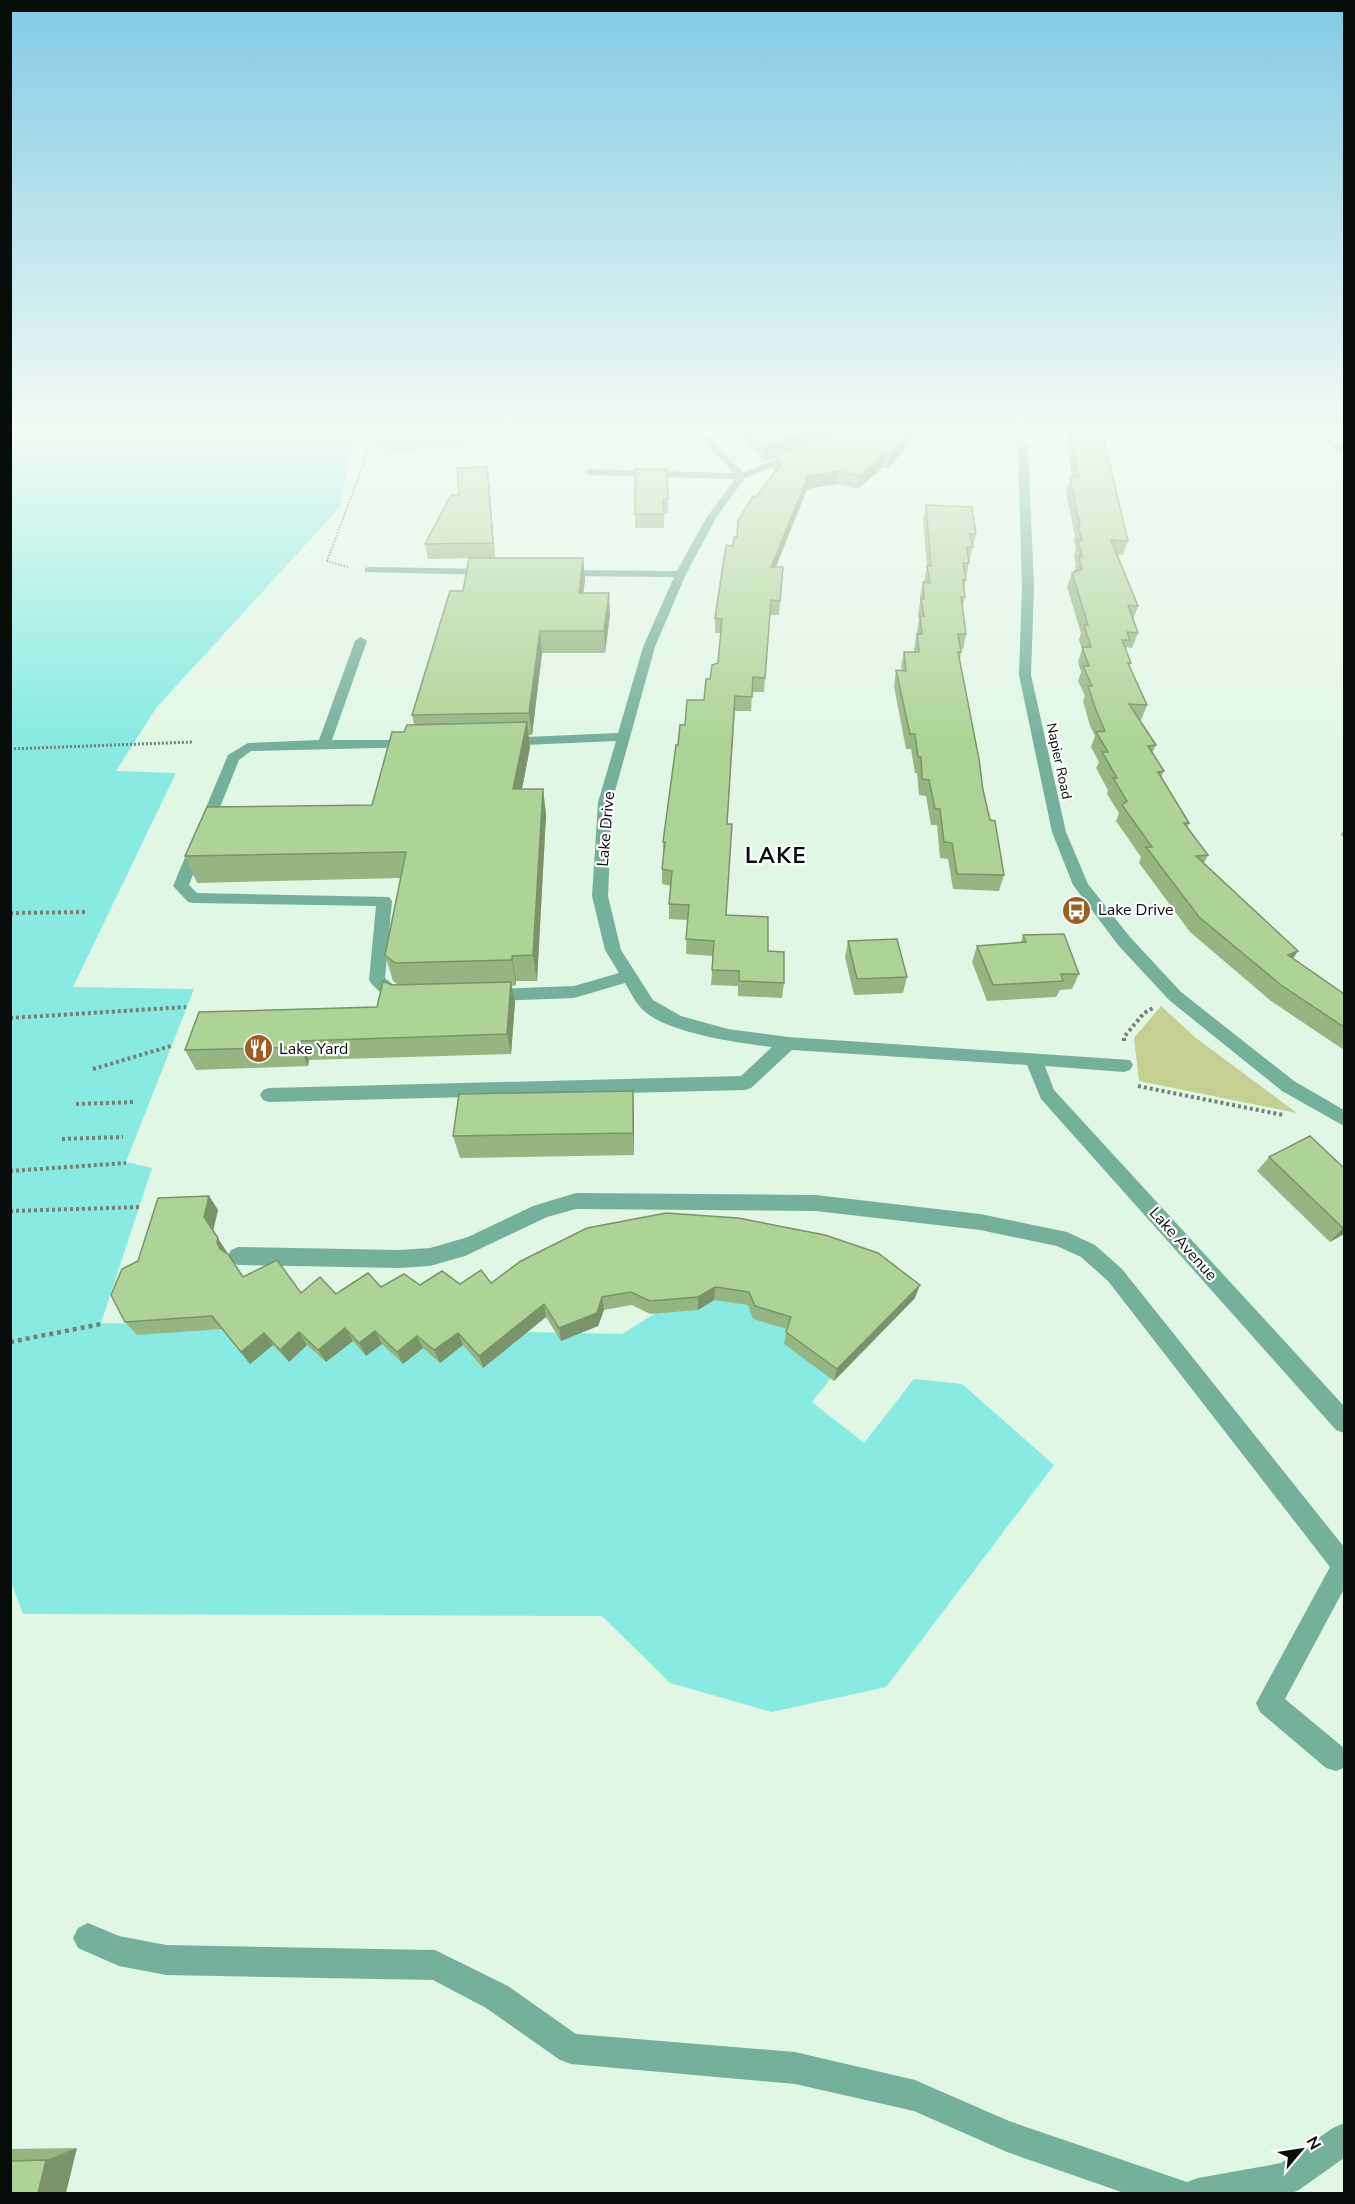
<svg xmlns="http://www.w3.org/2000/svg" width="1355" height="2204" viewBox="0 0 1355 2204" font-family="'Nunito Sans',sans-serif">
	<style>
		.green { fill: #c4cf91 }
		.water { fill: #88eae1 }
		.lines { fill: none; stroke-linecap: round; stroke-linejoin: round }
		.path-far3 { stroke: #738176; stroke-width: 2; stroke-dasharray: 1.5 1.5; stroke-linecap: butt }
		.path-far2 { stroke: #738176; stroke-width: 3; stroke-dasharray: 2 2; stroke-linecap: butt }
		.path-far1 { stroke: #738176; stroke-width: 4; stroke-dasharray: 3 3; stroke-linecap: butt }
		.path { stroke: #738176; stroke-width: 4.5; stroke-dasharray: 4 4; stroke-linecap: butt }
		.minor { fill: #75b09b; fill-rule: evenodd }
		.wall { fill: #95b681 }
		.shaded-wall { fill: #799469 }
		.building { fill: #add496; stroke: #799469; stroke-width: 1.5 }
		.labels { text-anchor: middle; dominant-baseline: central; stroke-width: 4.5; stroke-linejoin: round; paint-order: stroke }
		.far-street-label { font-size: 14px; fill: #070e09; stroke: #fefefe }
		.street-label { font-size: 16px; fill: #070e09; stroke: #fefefe }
		.poi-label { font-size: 16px; fill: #070e09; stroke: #fefefe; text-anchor: start }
		.district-label { font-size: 22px; font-weight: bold; letter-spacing: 1.5px; fill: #070e09; stroke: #fefefe }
	</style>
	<rect width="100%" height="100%" fill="#e1f7e6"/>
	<!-- green -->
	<path class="green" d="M328 432H538L498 441 386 454 378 441 333 440Z
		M1161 1006 1196 1038 1297 1113 1139 1081 1134 1038Z"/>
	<!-- water -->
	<path class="water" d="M11 432H351L353 437 340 507 156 708 116 771 176 773 73 987 194 989 126 1162 152 1168 101 1323 622 1334 685 1295 780 1287 862 1339 812 1402 864 1443 914 1379 962 1384 1054 1465 886 1687 772 1712 670 1683 602 1616 23 1614 11 1582Z"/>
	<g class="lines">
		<!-- path-far3 -->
		<path class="path-far3" d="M362 432 371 444
			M348 567 327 561 371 444 397 432"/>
		<!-- path-far2 -->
		<path class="path-far2" d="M10 749 192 742"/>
		<!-- path-far1 -->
		<path class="path-far1" d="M10 913 88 912
			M10 1018 186 1007
			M1124 1041V1037L1144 1013 1153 1008
			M93 1069 171 1046
			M1138 1086 1283 1115
			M76 1104 136 1102
			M62 1139 123 1137
			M10 1171 126 1163
			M10 1211 142 1207"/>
		<!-- path -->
		<path class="path" d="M10 1342 101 1324"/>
		<!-- minor -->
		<path class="minor" d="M694 432H703L743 472 793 453 801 455 745 478 716 518 686 574 655 647 612 802 608 896 621 950 653 1000 681 1016 728 1029 788 1037 1130 1060 1133 1065 1130 1070 1124 1072 1045 1066 1054 1090 1344 1406V1433L1336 1430 1041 1099 1027 1065 792 1050 751 1088 745 1090 269 1102 263 1100 260 1095 263 1090 269 1088 741 1076 772 1047C739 1043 662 1033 640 1007 634 1000 630 991 625 983L574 998 491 1001 485 999 483 995 485 991 491 989 574 986 619 973 605 950 592 896 598 802 616 741 504 746 497 742 504 738 618 733 643 647 674 577 560 576 555 573 560 570 677 571 706 518 735 479 589 475 584 472 589 469 734 473Z
			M1006 432H1015L1028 447 1034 587 1031 675 1066 832 1088 884 1130 937 1181 992 1294 1081 1344 1110V1126L1282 1091 1169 1000 1118 945 1073 885 1052 832 1019 675 1022 587 1018 447Z
			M1322 432H1330V438L1344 448V455L1323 441Z
			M369 567 491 569 496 572 491 575 365 572V568Z
			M361 637 367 641 332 740H414L419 741 421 744 419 747 251 751 239 760 189 885 197 893 389 897 392 901 385 978 408 997 406 1001C394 1005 375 990 369 980L376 906 193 903 188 902 173 886 228 755 248 743 319 740 355 641Z
			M576 1193 816 1195 980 1214 1067 1232 1095 1245 1122 1269 1344 1547V1589L1285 1699 1344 1748V1768L1336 1771 1326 1768 1260 1712 1256 1703 1330 1567 1108 1281 1081 1257 1057 1246 980 1230 816 1211 576 1209 547 1217 465 1256 430 1266 399 1268 238 1265 231 1262 228 1256 231 1250 238 1247 399 1250 430 1248 468 1237 533 1206Z
			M88 1923 119 1936 166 1945 435 1950 508 1986 576 2034 795 2052 915 2080 1009 2121 1187 2182 1198 2178 1281 2163 1333 2128 1344 2123V2158L1299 2190 1289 2194H1127L1007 2152 914 2111 795 2084 571 2064 560 2060 486 2008 433 1980 166 1975 119 1966 78 1948 73 1938 78 1928Z"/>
	</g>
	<!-- wall -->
	<path class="wall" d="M734 432H911L909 445 888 468 883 467 858 489 837 484 807 489 776 567H783L779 615H770L764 692H752L751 711H735L727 824V915L768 951 784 983 782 998 738 996V986L711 985 713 956 686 954 687 920 669 919V904L671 886 662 884V869L663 857V842L678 745 685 725 704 700 710 679 718 663 721 633H715V618L733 546 756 497 775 471 774 469 775 457 765 461Z
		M1066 432H1102L1128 541 1123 555H1118L1138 606 1133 620 1138 633 1132 648 1127 647 1126 651 1131 663 1129 666 1147 705 1141 720H1139L1156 745 1152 753 1164 771 1161 777 1189 823 1187 828 1208 855 1204 863 1293 958 1344 994V1050L1271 1001 1190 932 1139 863 1141 857 1116 821 1119 813 1107 794 1108 790 1096 768 1099 762 1091 747 1095 736 1090 726 1083 701 1085 696 1078 681 1081 672 1078 662 1082 649 1079 640 1081 633 1067 587 1072 573 1074 572 1076 565 1074 556 1076 549 1074 540 1075 536 1066 492 1070 478 1072 477Z
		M635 469 668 499V513H664V528H635Z
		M489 481 495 558H583L585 579 583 593 610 615 605 653H542L532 735H528L530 747 522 789H543L546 815 537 981H516V985L512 986 515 1002 511 1054 309 1060 308 1066 196 1070 185 1050 377 1007 392 985H398L393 981 385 955 401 878 197 883 185 856 372 805 404 732 414 724 412 715 463 591 469 558 428 559 425 544 459 495Z
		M926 505 976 534 969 562 964 590 965 597 962 608 966 634 963 650 961 649V652L960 660 983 790 1004 875 999 891 953 889 948 859 940 858 937 825H931L926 796 919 795 917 773H915L911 749H906L894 686 896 670 902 671 901 667 904 652H914V649L919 620 918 614 920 603V597L923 582H924L927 566 923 519Z
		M1344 829V837L1341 835Z
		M1023 935 1079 974 1072 989 1060 990 1056 997 987 1001 972 962 977 946 1021 942Z
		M848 941 907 977 903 993 854 995 845 957Z
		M633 1091 634 1113V1155L460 1158 453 1136Z
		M1269 1157 1344 1168V1234L1330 1242 1257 1171Z
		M209 1196 218 1210 213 1231 227 1253 244 1277 301 1293 336 1294 381 1287 491 1283 521 1261 915 1298 834 1381 784 1344 787 1329 753 1319 748 1305 714 1300 698 1310 650 1314 632 1305 604 1310 598 1326 561 1341 546 1317 483 1368 463 1345 440 1363 423 1348 403 1364 382 1344 366 1356 353 1341 326 1362 307 1345 289 1362 273 1345 250 1364 222 1329 137 1335 125 1322 138 1261Z
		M77 2148 10 2193V2149Z"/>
	<!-- shaded-wall -->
	<path class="shaded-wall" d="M806 432H846V433L808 444 765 461 766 447Z
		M911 432 909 445 888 468 890 455Z
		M884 454 883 467 858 489 860 476Z
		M487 467 489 481 495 558 493 543Z
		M839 471 837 484 807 489 770 581 771 567 808 476Z
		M583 558 585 579 581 614 579 593Z
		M609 593 610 615 605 653 604 631Z
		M540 631 542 653 532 735 529 713Z
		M527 722 530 747 517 815 513 789Z
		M543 789 546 815 537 981 533 955Z
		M1298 951 1288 966V955Z
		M512 956 516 981V985L512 960Z
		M511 982 515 1002 511 1054 507 1034Z
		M301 1041 309 1060 308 1066 299 1047Z
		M633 1091 634 1113V1155L633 1133Z
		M209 1196 218 1210 213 1231 227 1252 226 1257 220 1249 204 1217Z
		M1343 1228H1344V1234L1330 1242Z
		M920 1285 915 1298 834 1381 837 1369Z
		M715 1287 714 1300 698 1310V1297Z
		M602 1297 604 1310 598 1326 561 1341 559 1328Z
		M544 1304 546 1317 483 1368 479 1356Z
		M345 1328 353 1341 326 1362 318 1350Z
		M375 1331 382 1344 366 1356 359 1343Z
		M299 1332 307 1345 289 1362 280 1350Z
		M264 1333 273 1345 250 1364 241 1352Z
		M458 1333 463 1345 440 1363 434 1350Z
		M417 1336 423 1348 403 1364 397 1352Z
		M77 2148 66 2193H38L46 2160Z"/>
	<!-- building -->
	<path class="building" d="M749 432H806L766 447Z
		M846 432H911L890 455 884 454 860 476 839 471 808 476 771 567H783L780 601 771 600 765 678 753 677 752 697 735 696 727 824H732L726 915 768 917V951L784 952V983L739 981V971L712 970 714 941 686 939 689 905 669 904 672 871 662 869 665 842H663L676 745H678L680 725H685L687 700H704L706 679H710L712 665 718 663 722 619 715 618 726 545 733 546 734 537H737L738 521 753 496 756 497 782 463 775 456Z
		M1071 432H1102L1128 541 1111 540 1138 606 1128 605 1138 633 1127 632 1130 640H1122L1131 663H1128L1147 705 1129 704 1156 745 1148 746 1164 771 1158 772 1189 823H1184L1208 855 1196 856 1298 951 1288 955 1344 994V1027L1281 985 1199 917 1146 847H1152L1122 805 1127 801 1113 778H1117L1102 752H1108L1096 732 1105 731 1096 710 1088 686H1092L1083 666H1089L1082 647H1091L1084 625H1088L1072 573 1082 569 1079 557H1082L1078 541H1082L1078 526H1080L1070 478 1078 476Z
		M487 467 493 543 425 544 451 495H459L457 468Z
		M635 469H667L668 499H663L664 514H635Z
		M926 505 972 507 976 534H970L973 547H967L969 563H963L966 580H963L965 597H961L966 634H958L961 652H958L979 759 983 790 990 820 995 821 1004 875 957 874 952 843 944 842 940 809H935L929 780 922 779 921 757H918L915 734H910L896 670 906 671 904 652H919L917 634H922L920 616H924L921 599H924L923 582 930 583 927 566H931Z
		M469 558H583L579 593H609L604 631H540L529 713 412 715 450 591H463Z
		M527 722 513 789H543L533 955 512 956V960L395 963 385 955 406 852 185 856 207 807 372 805 392 732H404L407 725Z
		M1064 934 1079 974H1061L1063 981 993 985 977 946 1026 942 1023 935Z
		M897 939 907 977 857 979 848 941Z
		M383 981 392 985 511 982 507 1034 301 1041 299 1047 185 1050 199 1012 377 1007Z
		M633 1091V1133L453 1136 459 1094Z
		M1310 1136 1344 1168V1228H1343L1269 1157Z
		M209 1196 204 1217 218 1238 217 1243 220 1249 228 1254 243 1277 277 1260 301 1293 320 1277 336 1294 368 1273 381 1287 404 1274 420 1285 442 1271 460 1284 481 1270 491 1283 521 1261 587 1228 666 1213 738 1218 825 1235 878 1253 920 1285 837 1369 786 1332 791 1317 755 1306 749 1292 715 1287 698 1297 650 1301 631 1292 602 1297 597 1313 559 1328 544 1304 479 1356 458 1333 434 1350 417 1336 397 1352 375 1331 359 1343 345 1328 318 1350 299 1332 280 1350 264 1333 241 1352 212 1316 125 1322 111 1295 122 1269 138 1261 158 1198Z
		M46 2160 38 2193H10V2161Z"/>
	<!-- sky -->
	<linearGradient id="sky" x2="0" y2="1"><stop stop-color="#81cae5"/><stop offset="0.58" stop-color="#f2fbf4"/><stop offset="1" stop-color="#f2fbf4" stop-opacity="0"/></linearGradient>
	<rect width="1355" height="741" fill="url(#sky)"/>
	<!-- icons -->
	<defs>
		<symbol id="bus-disc" viewBox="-11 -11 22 22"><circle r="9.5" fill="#9b5f22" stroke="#fefefe"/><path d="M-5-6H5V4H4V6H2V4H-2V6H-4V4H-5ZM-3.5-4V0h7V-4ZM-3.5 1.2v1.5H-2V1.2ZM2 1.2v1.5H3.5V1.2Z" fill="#fff"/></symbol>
		<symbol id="restaurant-disc" viewBox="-11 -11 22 22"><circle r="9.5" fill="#9b5f22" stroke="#fefefe"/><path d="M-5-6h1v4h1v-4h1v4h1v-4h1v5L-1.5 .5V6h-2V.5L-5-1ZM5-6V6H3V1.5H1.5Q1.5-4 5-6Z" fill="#fff"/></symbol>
	</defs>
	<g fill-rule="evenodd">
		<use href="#bus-disc" x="1060" y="894" width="33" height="33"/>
		<use href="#restaurant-disc" x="242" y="1032" width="33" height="33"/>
	</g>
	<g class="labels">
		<!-- far-street labels -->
		<g class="far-street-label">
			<text transform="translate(1059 761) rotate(78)">Napier Road</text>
		</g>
		<!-- street labels -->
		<g class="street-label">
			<text transform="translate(606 829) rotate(-85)">Lake Drive</text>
			<text transform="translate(1183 1244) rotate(48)">Lake Avenue</text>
		</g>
		<!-- poi labels -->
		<g class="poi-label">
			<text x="1098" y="910">Lake Drive</text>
			<text x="279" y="1049">Lake Yard</text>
		</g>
		<!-- district labels -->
		<g class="district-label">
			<text x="776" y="856">LAKE</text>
		</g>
	</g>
	<!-- border -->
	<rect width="1355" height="2204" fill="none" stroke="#070e09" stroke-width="24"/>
	<!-- north arrow -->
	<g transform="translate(1301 2150) rotate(61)" stroke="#fefefe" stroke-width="4.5" paint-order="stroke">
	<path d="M0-4.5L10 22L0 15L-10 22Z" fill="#070e09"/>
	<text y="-9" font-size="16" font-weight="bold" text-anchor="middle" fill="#070e09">N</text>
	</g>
</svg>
